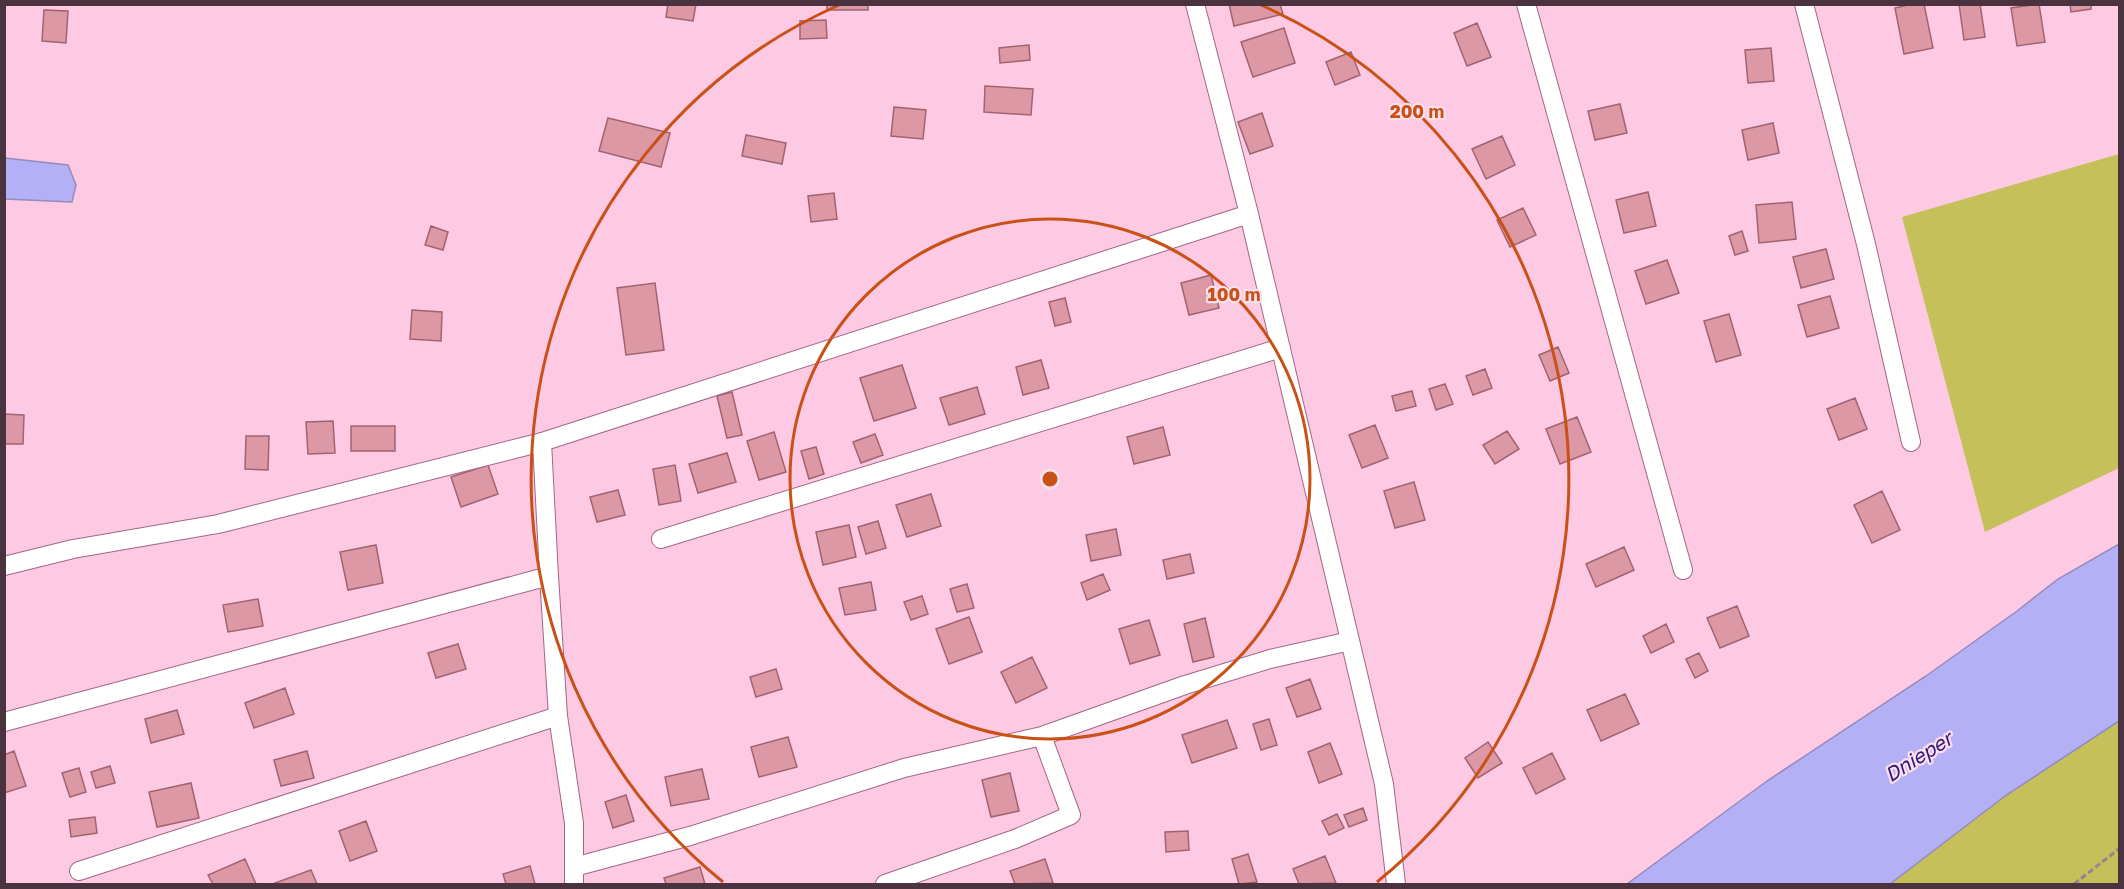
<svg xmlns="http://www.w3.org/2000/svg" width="2124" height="889" viewBox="0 0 2124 889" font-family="'Golos Text',sans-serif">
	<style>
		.green { fill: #c5c059 }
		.water { fill: #b4b0f6; stroke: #948abf; stroke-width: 1.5 }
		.building { fill: #dd98a5; stroke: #a26370; stroke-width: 1.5 }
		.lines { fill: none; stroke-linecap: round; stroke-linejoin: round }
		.minor-casing { stroke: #a06786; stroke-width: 20 }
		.path { stroke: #a27c90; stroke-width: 3; stroke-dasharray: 6 3; stroke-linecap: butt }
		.minor { stroke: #fff; stroke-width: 18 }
		.ring { fill: none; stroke: #c95116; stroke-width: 3 }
		.labels { text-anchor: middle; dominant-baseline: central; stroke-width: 4.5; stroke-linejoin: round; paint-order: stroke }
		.water-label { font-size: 20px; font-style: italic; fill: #33177c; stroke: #fadfec }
		.centre { fill: #c95116; stroke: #fadfec; stroke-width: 3 }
		.ring-label { font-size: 18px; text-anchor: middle; font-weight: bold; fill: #c95116; stroke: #fadfec; stroke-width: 4.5; stroke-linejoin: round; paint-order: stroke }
	</style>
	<rect width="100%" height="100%" fill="#fdc9e3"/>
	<!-- green -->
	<path class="green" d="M2119 154V468L1985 532 1902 217Z
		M2119 721V884H1890L2005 796Z"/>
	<!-- water -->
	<path class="water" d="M5 158 68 165 76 185 72 202 5 199Z
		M2119 544V721L2005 796 1890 884H1627L1767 781 1926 676 2017 611 2058 579Z"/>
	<!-- building -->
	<path class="building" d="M668 4H696L693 21 666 17Z
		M827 4H868V10H827Z
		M1229 4H1280L1283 14 1234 26Z
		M1912 4H1924L1933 48 1904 54 1895 8Z
		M1959 4H1980L1985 37 1964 40Z
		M2039 4 2045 42 2017 46 2011 8Z
		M2070 4H2091V9L2071 12Z
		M44 10 68 11 66 43 42 41Z
		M826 20 827 38 800 39V21Z
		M1477 23 1491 57 1467 66 1454 33Z
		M1284 28 1295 63 1253 77 1241 42Z
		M1029 45 1030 60 1000 63 999 48Z
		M1771 48 1774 81 1748 83 1745 50Z
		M1351 52 1360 75 1335 85 1326 62Z
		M985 86 1033 89 1031 115 984 112Z
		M1620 104 1627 133 1595 140 1588 111Z
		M894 107 926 110 923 139 891 136Z
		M1262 113 1273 146 1250 154 1238 122Z
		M608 118 670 133 661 167 599 151Z
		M1773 123 1779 153 1748 160 1742 130Z
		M746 135 786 143 782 164 742 156Z
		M1502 136 1515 165 1486 179 1472 149Z
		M1648 192 1656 226 1624 233 1616 200Z
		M834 193 837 219 811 222 808 196Z
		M1792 202 1796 239 1759 243 1756 205Z
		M1523 208 1536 235 1510 247 1497 220Z
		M431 226 448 232 443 250 425 245Z
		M1742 231 1748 251 1735 255 1729 236Z
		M1826 249 1834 279 1801 288 1793 257Z
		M1667 260 1679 293 1646 304 1635 271Z
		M1211 275 1219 308 1189 315 1181 283Z
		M655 283 664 350 626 355 617 288Z
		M1830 296 1839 328 1807 337 1798 305Z
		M1065 298 1071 322 1055 326 1049 302Z
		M412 310 442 312 441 341 410 339Z
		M1729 314 1741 355 1716 362 1704 321Z
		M1558 347 1569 373 1550 381 1539 355Z
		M1041 360 1049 388 1023 395 1016 367Z
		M902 365 916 408 874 421 860 378Z
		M1485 369 1492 388 1473 395 1466 376Z
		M1445 384 1453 404 1436 410 1429 389Z
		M977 387 985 414 949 425 940 398Z
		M1412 391 1416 406 1396 411 1392 396Z
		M732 392 742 435 727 438 717 396Z
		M1855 398 1867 429 1839 440 1827 409Z
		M4 414 24 415 23 444H4Z
		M1577 417 1591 452 1560 464 1546 429Z
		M333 421 335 453 308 454 306 422Z
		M1375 425 1388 458 1362 468 1349 435Z
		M351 426H395V451H351Z
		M1163 427 1170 455 1134 464 1127 437Z
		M1507 431 1519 449 1495 464 1483 445Z
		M774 432 786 472 759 480 747 441Z
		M875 434 883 455 861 463 853 442Z
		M246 436H269L268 470 245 469Z
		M816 447 824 474 809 479 801 451Z
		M727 453 736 482 698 493 689 464Z
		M488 465 498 494 461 507 451 477Z
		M675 465 681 501 659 505 653 469Z
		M1414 482 1425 520 1395 528 1384 491Z
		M618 490 625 515 597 522 590 497Z
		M1882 491 1900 530 1872 543 1854 505Z
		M931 494 941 526 907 537 896 505Z
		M878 521 886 548 866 554 858 527Z
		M849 525 856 557 823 565 816 532Z
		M1116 529 1121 555 1091 561 1086 535Z
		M376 545 383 583 348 590 340 552Z
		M1624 547 1634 570 1596 587 1586 564Z
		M1190 554 1194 573 1167 579 1163 560Z
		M1103 574 1110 590 1087 600 1081 583Z
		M871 582 876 610 845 615 839 588Z
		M967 584 974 608 957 612 950 589Z
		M922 596 928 614 911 620 904 602Z
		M258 599 263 626 228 632 223 605Z
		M1737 606 1749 636 1720 648 1707 618Z
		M969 617 982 652 949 664 936 629Z
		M1205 618 1214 657 1193 662 1184 624Z
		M1149 620 1160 655 1130 664 1119 629Z
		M1666 624 1674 642 1651 653 1643 636Z
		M458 644 466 669 436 678 428 653Z
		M1699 653 1708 671 1695 678 1686 659Z
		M1032 657 1047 688 1016 703 1001 672Z
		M776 669 782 689 756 697 750 677Z
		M1310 679 1321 709 1297 717 1286 688Z
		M285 688 294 714 254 728 245 703Z
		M1625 694 1639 724 1601 741 1587 710Z
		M177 710 184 734 151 743 145 719Z
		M1269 719 1277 745 1261 750 1253 724Z
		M1227 720 1237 748 1192 763 1182 735Z
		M788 737 797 767 759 777 751 747Z
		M1488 742 1502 763 1478 778 1465 758Z
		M1330 743 1342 774 1319 783 1308 752Z
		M14 751 26 786 4 793V755Z
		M307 751 314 778 281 786 274 760Z
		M1552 753 1565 779 1536 794 1523 768Z
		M110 766 115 783 96 788 91 772Z
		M79 768 86 792 70 797 62 773Z
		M702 769 709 799 671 806 665 777Z
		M1010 773 1019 811 991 817 982 780Z
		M191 783 199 818 157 827 149 792Z
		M626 795 634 821 613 828 605 802Z
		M1363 808 1367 820 1349 827 1344 815Z
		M1337 814 1344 828 1329 835 1322 821Z
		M95 817 97 833 71 837 69 820Z
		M366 821 377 851 350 861 339 831Z
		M1188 831 1189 850 1166 852 1165 832Z
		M1248 854 1257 882 1239 884 1232 859Z
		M1325 856 1336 883 1299 884 1293 869Z
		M245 859 256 884H213L208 875Z
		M1045 859 1053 883 1015 884 1010 871Z
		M530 866 535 884H506L503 874Z
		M700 867 705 884H666L664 878Z
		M311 870 317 884H276L275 883Z"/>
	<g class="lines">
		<defs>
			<path id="minor" d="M1526 4 1683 570
				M1804 4 1866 244 1911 442
				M1249 214 1384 784 1396 884
				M661 539 1281 348
				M4 566 73 549 218 524 542 442
				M549 576 558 716 574 823V884
				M4 722 549 576 542 442 1249 214 1195 4
				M574 867 690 836 904 768 1042 736
				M79 871 558 716
				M885 884 1015 839 1071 815 1042 736 1185 685 1270 659 1350 641"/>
		</defs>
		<!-- minor casing -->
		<use href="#minor" class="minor-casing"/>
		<!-- path -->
		<path class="path" d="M2074 884 2120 848"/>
		<!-- minor -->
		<use href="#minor" class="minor"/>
	</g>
	<!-- distance rings -->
	<g class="ring">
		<circle cx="1050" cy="479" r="260"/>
		<path d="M723 882A519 519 0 0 1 839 5M1261 5A519 519 0 0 1 1377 882"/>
	</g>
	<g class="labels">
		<!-- water labels -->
		<g class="water-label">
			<text transform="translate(1918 756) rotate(-32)">Dnieper</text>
		</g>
	</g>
	<circle cx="1050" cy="479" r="9" class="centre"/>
	<g class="ring-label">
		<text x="1417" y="118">200 m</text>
		<text x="1234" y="301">100 m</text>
	</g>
	<!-- border -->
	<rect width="2124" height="889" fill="none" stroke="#4b323f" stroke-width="12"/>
</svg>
